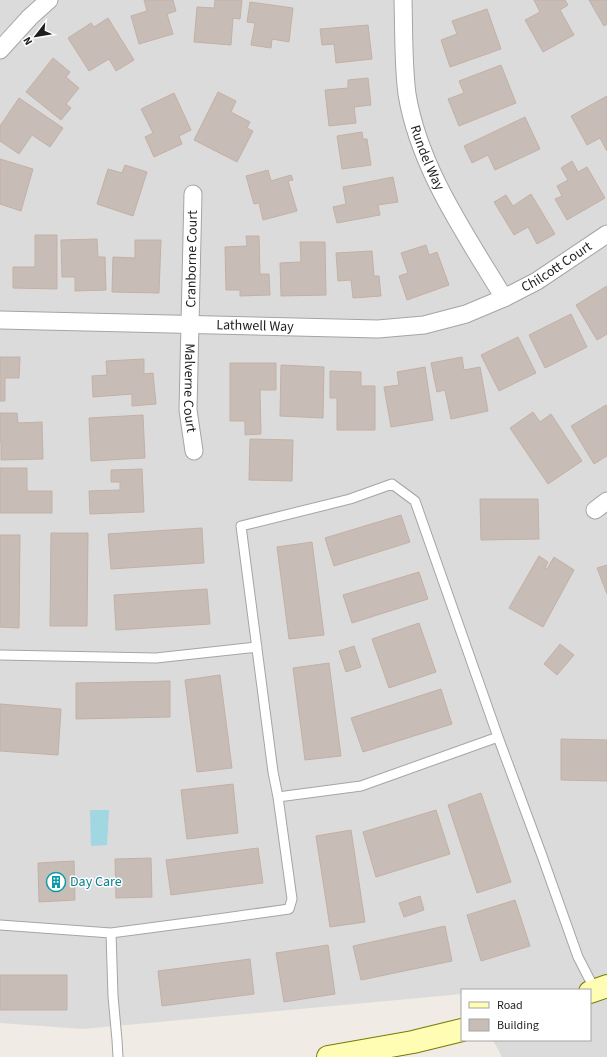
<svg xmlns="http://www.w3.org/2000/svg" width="607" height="1057" viewBox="0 0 607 1057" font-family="'Source Sans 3',sans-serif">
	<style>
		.residential { fill: #dcdbdb }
		.water { fill: #a0d7e1 }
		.building { fill: #c8bdb6; stroke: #c3b0a5 }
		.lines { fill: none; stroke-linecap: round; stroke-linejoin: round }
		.service-casing { stroke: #a5a5a5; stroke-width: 11 }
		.minor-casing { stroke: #a5a5a5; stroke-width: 19 }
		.secondary-casing { stroke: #767b00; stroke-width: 24 }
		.service { stroke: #fff; stroke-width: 9 }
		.minor { stroke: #fff; stroke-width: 17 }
		.secondary { stroke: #fefdb3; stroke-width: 22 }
		.labels { text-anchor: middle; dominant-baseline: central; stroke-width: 3; stroke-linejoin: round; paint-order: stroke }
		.street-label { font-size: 14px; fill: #1e1e1e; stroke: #fff }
		.culture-label { font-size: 14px; fill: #0d838f; stroke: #fff; text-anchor: start }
	</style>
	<rect width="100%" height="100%" fill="#f0ebe4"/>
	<!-- residential -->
	<path class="residential" d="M0 0H607V1057H502L493 1040H590V990H462V994L83 1029 0 1023Z"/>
	<!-- water -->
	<path class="water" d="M90 810H109L107 845 91 846Z"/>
	<!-- building -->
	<path class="building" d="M144 0H173L176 11 167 14 173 34 139 44 131 16 147 11Z
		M215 0H242L240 19 233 18 231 45 194 42 197 7 214 8Z
		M534 0H565L568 5 560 10 574 35 543 52 525 20 540 12Z
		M589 0H607V24L604 26Z
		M250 2 293 8 289 42 272 39 271 48 251 45 255 23 247 22Z
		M487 9 501 49 450 67 441 40 457 34 452 21Z
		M108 18 134 60 116 71 109 59 89 71 68 38 91 23 94 27Z
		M368 25 372 59 336 63 334 44 322 45 320 29Z
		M53 58 70 72 66 77 79 88 66 104 71 108 61 120 26 92Z
		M501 65 516 103 459 126 448 99 464 93 459 81Z
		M368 78 371 105 354 107 356 123 329 126 325 90 348 88V80Z
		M218 92 236 101 231 112 250 122 247 128 253 131 237 162 194 140Z
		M174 93 191 130 179 136 182 144 154 157 145 137 153 133 141 109Z
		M607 96V151L600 138 587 145 571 116Z
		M19 98 63 128 50 147 32 135 19 154 0 141V126Z
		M525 117 540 149 495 170 488 155 472 163 464 146Z
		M362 132 363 139H367L371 165 342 169 337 136Z
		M0 159 33 169 21 211 0 204Z
		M572 161 578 172 587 167 605 198 567 220 555 199 562 196 557 186 568 180 561 168Z
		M125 165 147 172 133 216 97 204 108 169 122 173Z
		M268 170 271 181 291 175 293 180 288 181 297 211 263 220 259 203 254 204 246 176Z
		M393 177 398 202 378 205 380 215 337 223 333 207 346 204 343 187Z
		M531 194 555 234 537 244 528 227 514 235 494 202 506 195 513 206Z
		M35 235H57V289L13 288V267H35Z
		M246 236H259L260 274H269L270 295 240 296V290H226L225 247 247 246Z
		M97 239 98 257H105L106 290 75 291V277H62L61 240Z
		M135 240H161L159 293 112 292 113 257 135 258Z
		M300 242H325L326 295 281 296 280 263 301 262Z
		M426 245 429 255 437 252 449 285 407 300 399 276 408 273 401 253Z
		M372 251 374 276H379L381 296 353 298 351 280 338 281 336 253Z
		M607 286V334L597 340 576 305Z
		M571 314 587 347 545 368 529 335Z
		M518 337 536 373 499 391 481 355Z
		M0 357H20L19 378H5V401H0Z
		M462 357 464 370 480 367 488 411 451 419 445 390 437 392 431 363Z
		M144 359V374L153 373 156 404 132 406V394L93 397 92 376 107 375 106 361Z
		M230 363H276V390H260L261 434 245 435V421H230Z
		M281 365 324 367 323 418 280 416Z
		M425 367 433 420 391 427 384 387 399 385 397 372Z
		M330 371 361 372V386H375V430H337V398H330Z
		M606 405 607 408V456L594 464 571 426Z
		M533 412 540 422 551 414 582 461 548 484 510 428Z
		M0 413H17L18 423 42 422 43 459 1 460V442H0Z
		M143 415 145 458 91 461 89 418Z
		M250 439 293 440 292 481 249 480Z
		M0 468H27V491H52V513H0Z
		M142 469 144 512 90 514 89 491 120 490V482H111V470Z
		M480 499H538L539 539 481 540Z
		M401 515 410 542 334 566 325 538Z
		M202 528 204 563 111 569 108 534Z
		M51 533H88L87 626H50Z
		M0 535H20L19 628 0 627Z
		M312 542 324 635 289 639 277 547Z
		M539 556 548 562 545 568 547 569 554 557 574 570 543 627 509 608Z
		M607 565V594L597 568Z
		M419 572 428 599 352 623 343 595Z
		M207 589 210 624 116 630 114 595Z
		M419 623 436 672 389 688 372 639Z
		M560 644 574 655 557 675 544 664Z
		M354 646 361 667 346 672 339 651Z
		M329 663 341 756 305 760 293 668Z
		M220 675 232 768 197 772 185 680Z
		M170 681V717L76 719V683Z
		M441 689 452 724 363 752 351 718Z
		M0 704 61 709 58 755 0 751Z
		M561 739 607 740V781L561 780Z
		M233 784 238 833 187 839 181 790Z
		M481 793 511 882 477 893 448 805Z
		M436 810 450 854 376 877 363 832Z
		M351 830 365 922 330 927 316 836Z
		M258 848 263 883 171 895 166 860Z
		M151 858 152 897 116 898 115 859Z
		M74 861 75 900 39 902 38 863Z
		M420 896 424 910 404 917 399 903Z
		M515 900 530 946 481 961 467 915Z
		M445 926 452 961 361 980 353 946Z
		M328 945 335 994 284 1002 276 953Z
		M250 959 254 994 162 1006 158 971Z
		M0 975H67V1010H0Z"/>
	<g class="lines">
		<defs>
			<path id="service" d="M0 655 156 658 257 647
				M278 797 361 786 498 737
				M0 925 111 933 225 918 289 909 292 899 278 797 273 772 241 526 350 499 392 484 415 501 498 737 541 853 578 957 595 990
				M111 933 113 996 117 1040 118 1057"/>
			<g id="minor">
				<path id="s1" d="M403 0C404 31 403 63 407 94 419 168 466 235 504 298"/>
				<path d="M0 50 30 17 49 0"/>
				<path id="s2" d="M193 194 188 410 194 451"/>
				<path id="s3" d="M0 320 378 329 424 325 466 314 504 298 537 281 607 234"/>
				<path d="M595 510 607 501"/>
			</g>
			<path id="secondary" d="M590 992 607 986
				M328 1057 413 1042 462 1030"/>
		</defs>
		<!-- service casing -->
		<use href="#service" class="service-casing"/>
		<!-- minor casing -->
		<use href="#minor" class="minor-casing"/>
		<!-- secondary casing -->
		<use href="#secondary" class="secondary-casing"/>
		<!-- service -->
		<use href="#service" class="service"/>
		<!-- minor -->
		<use href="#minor" class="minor"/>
		<!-- secondary -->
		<use href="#secondary" class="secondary"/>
	</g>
	<!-- icons -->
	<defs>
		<symbol id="building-ring" viewBox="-11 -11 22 22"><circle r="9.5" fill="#fff" stroke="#0f9aa8" stroke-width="1.5"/><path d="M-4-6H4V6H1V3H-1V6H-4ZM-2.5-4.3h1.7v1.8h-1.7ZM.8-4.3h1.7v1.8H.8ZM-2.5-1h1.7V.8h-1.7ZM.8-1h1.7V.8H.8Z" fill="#0f9aa8"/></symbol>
	</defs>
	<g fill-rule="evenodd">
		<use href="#building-ring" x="45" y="871" width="22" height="22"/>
	</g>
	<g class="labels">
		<!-- street labels -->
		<g class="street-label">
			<text stroke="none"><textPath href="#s1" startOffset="161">Rundel Way</textPath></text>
			<text transform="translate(192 259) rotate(-89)">Cranborne Court</text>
			<text stroke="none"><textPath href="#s3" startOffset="570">Chilcott Court</textPath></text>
			<text stroke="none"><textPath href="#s3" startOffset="255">Lathwell Way</textPath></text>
			<text stroke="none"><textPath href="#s2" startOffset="194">Malverne Court</textPath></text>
		</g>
		<!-- culture labels -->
		<g class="culture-label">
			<text x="70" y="882">Day Care</text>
		</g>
	</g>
	<!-- legend -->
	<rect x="461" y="989" width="130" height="52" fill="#ffffff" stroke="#a5a5a5"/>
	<rect x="469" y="1002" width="20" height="6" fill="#fefdb3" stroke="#a5a5a5"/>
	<text x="497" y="1009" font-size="12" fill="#1e1e1e">Road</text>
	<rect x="469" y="1019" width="20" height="12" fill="#c8bdb6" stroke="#a5a5a5"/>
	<text x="497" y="1029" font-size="12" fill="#1e1e1e">Building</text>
	<!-- north arrow -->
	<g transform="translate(36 36) rotate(239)" stroke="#ffffff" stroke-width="3" paint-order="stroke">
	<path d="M0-3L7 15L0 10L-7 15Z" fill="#1e1e1e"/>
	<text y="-6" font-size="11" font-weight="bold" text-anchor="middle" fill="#1e1e1e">N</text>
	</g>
</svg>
